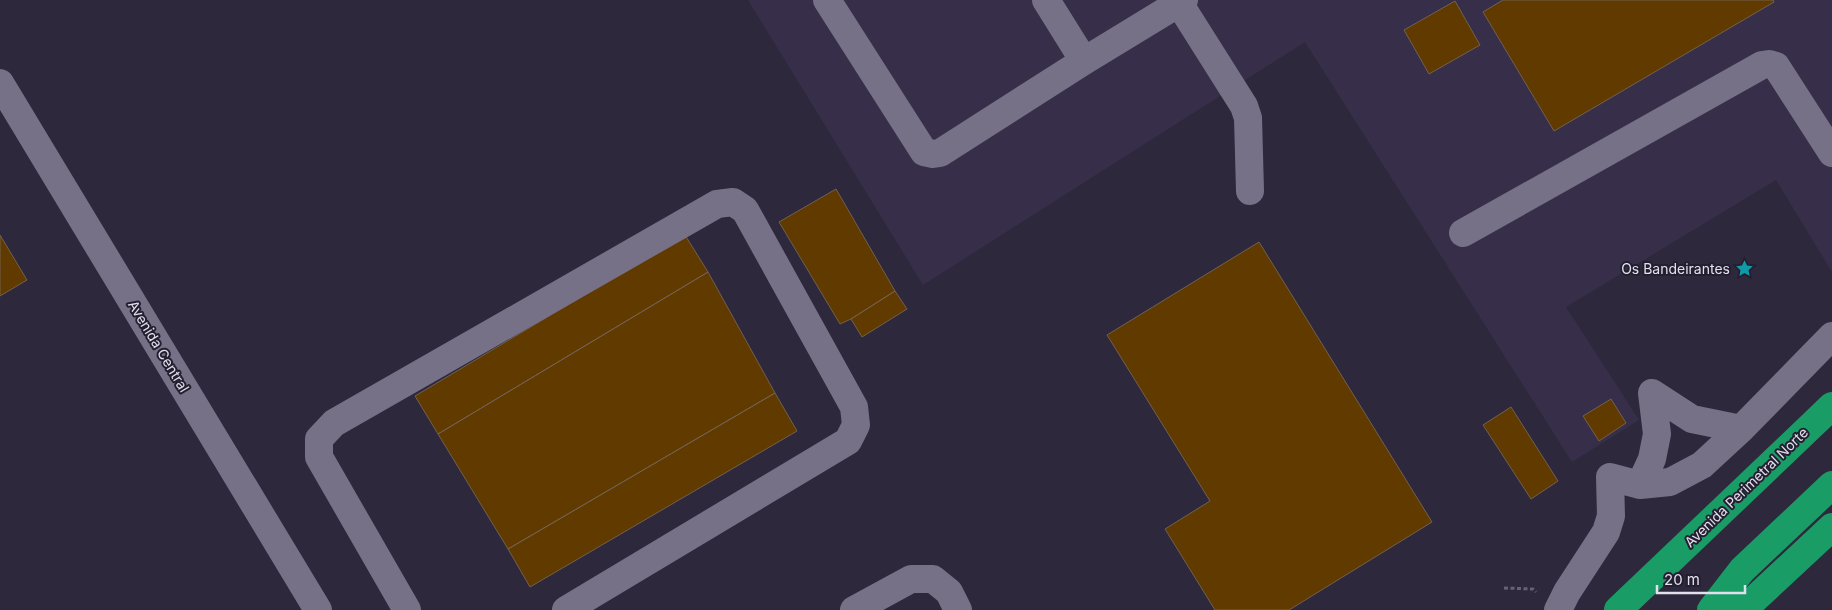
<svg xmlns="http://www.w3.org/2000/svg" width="1832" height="610" viewBox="0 0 1832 610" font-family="Inter,sans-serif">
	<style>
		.built { fill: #372f49 }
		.building { fill: #613a00; stroke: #72614e }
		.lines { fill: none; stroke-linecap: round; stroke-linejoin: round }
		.path { stroke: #666173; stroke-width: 3; stroke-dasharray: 4 2.5; stroke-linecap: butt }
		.minor { stroke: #777188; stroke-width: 28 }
		.highway { stroke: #199c66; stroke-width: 28 }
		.labels { text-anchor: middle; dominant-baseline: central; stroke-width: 4; stroke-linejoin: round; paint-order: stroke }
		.poi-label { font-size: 14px; fill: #e3e0ed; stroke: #241e31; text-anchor: end }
		.street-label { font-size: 14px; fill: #e3e0ed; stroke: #241e31 }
	</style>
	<rect width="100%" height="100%" fill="#2e283c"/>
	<!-- built -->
	<path class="built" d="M748 0H1832V272L1776 180 1566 307 1639 420 1572 462 1305 42 923 285Z"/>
	<!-- building -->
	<path class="building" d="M1503 0H1773L1774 2 1554 131 1483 12Z
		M1455 1 1480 45 1429 74 1404 30Z
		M836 189 895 291 851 319 840 324 779 222Z
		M0 235 27 280 0 296Z
		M685 235 708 272 438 434 415 396Z
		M1259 242 1432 522 1289 610H1215L1165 529 1210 501 1107 335Z
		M708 272 775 393 508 549 438 434Z
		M895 291 907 309 862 337 851 319Z
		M775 393 797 431 530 587 508 549Z
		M1611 399 1626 423 1599 441 1583 416Z
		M1511 407 1558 481 1531 499 1483 425Z"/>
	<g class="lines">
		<!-- path -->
		<path class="path" d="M1504 588 1533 589 1536 592"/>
		<!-- minor -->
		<path class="minor" d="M827 0 924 152 933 154 940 153 1084 61 1184 0
			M1046 0 1084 61
			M1179 3 1244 106 1248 118 1250 191
			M0 83 318 610
			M1463 233 1762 65 1769 64 1776 66 1832 153
			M1652 393 1692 419 1741 429
			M1640 485 1652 459 1657 434 1652 393
			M407 610 319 457V439L334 423 717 204 733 202 745 210 854 407 856 425 848 441 566 610
			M854 610 911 579H933L949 592 958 610
			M1558 610 1567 592 1606 532 1611 516 1610 477 1640 485 1670 482 1702 465 1741 429 1832 336"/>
		<!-- highway -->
		<path class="highway" d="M1618 610 1832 406
			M1711 610 1742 570 1832 485
			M1743 610 1832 527"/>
	</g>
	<!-- icons -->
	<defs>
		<symbol id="sight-bare" viewBox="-9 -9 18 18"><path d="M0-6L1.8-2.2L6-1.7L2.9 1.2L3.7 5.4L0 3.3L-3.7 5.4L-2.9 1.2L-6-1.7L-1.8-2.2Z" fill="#0f9aa8" stroke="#241e31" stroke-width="2.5" paint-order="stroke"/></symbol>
	</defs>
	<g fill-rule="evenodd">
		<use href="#sight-bare" x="1732" y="256" width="25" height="25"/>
	</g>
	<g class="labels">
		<!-- poi labels -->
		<g class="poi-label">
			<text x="1730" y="268">Os Bandeirantes</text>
		</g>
		<!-- street labels -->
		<g class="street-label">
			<text transform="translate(159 346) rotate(59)">Avenida Central</text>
			<text transform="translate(1746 487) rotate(-44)">Avenida Perimetral Norte</text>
		</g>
	</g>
	<!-- scale -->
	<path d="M1657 585v8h88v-8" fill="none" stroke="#e3e0ed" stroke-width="2.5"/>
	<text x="1664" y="585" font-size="15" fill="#e3e0ed" stroke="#241e31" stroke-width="4" paint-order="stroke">20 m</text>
</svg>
